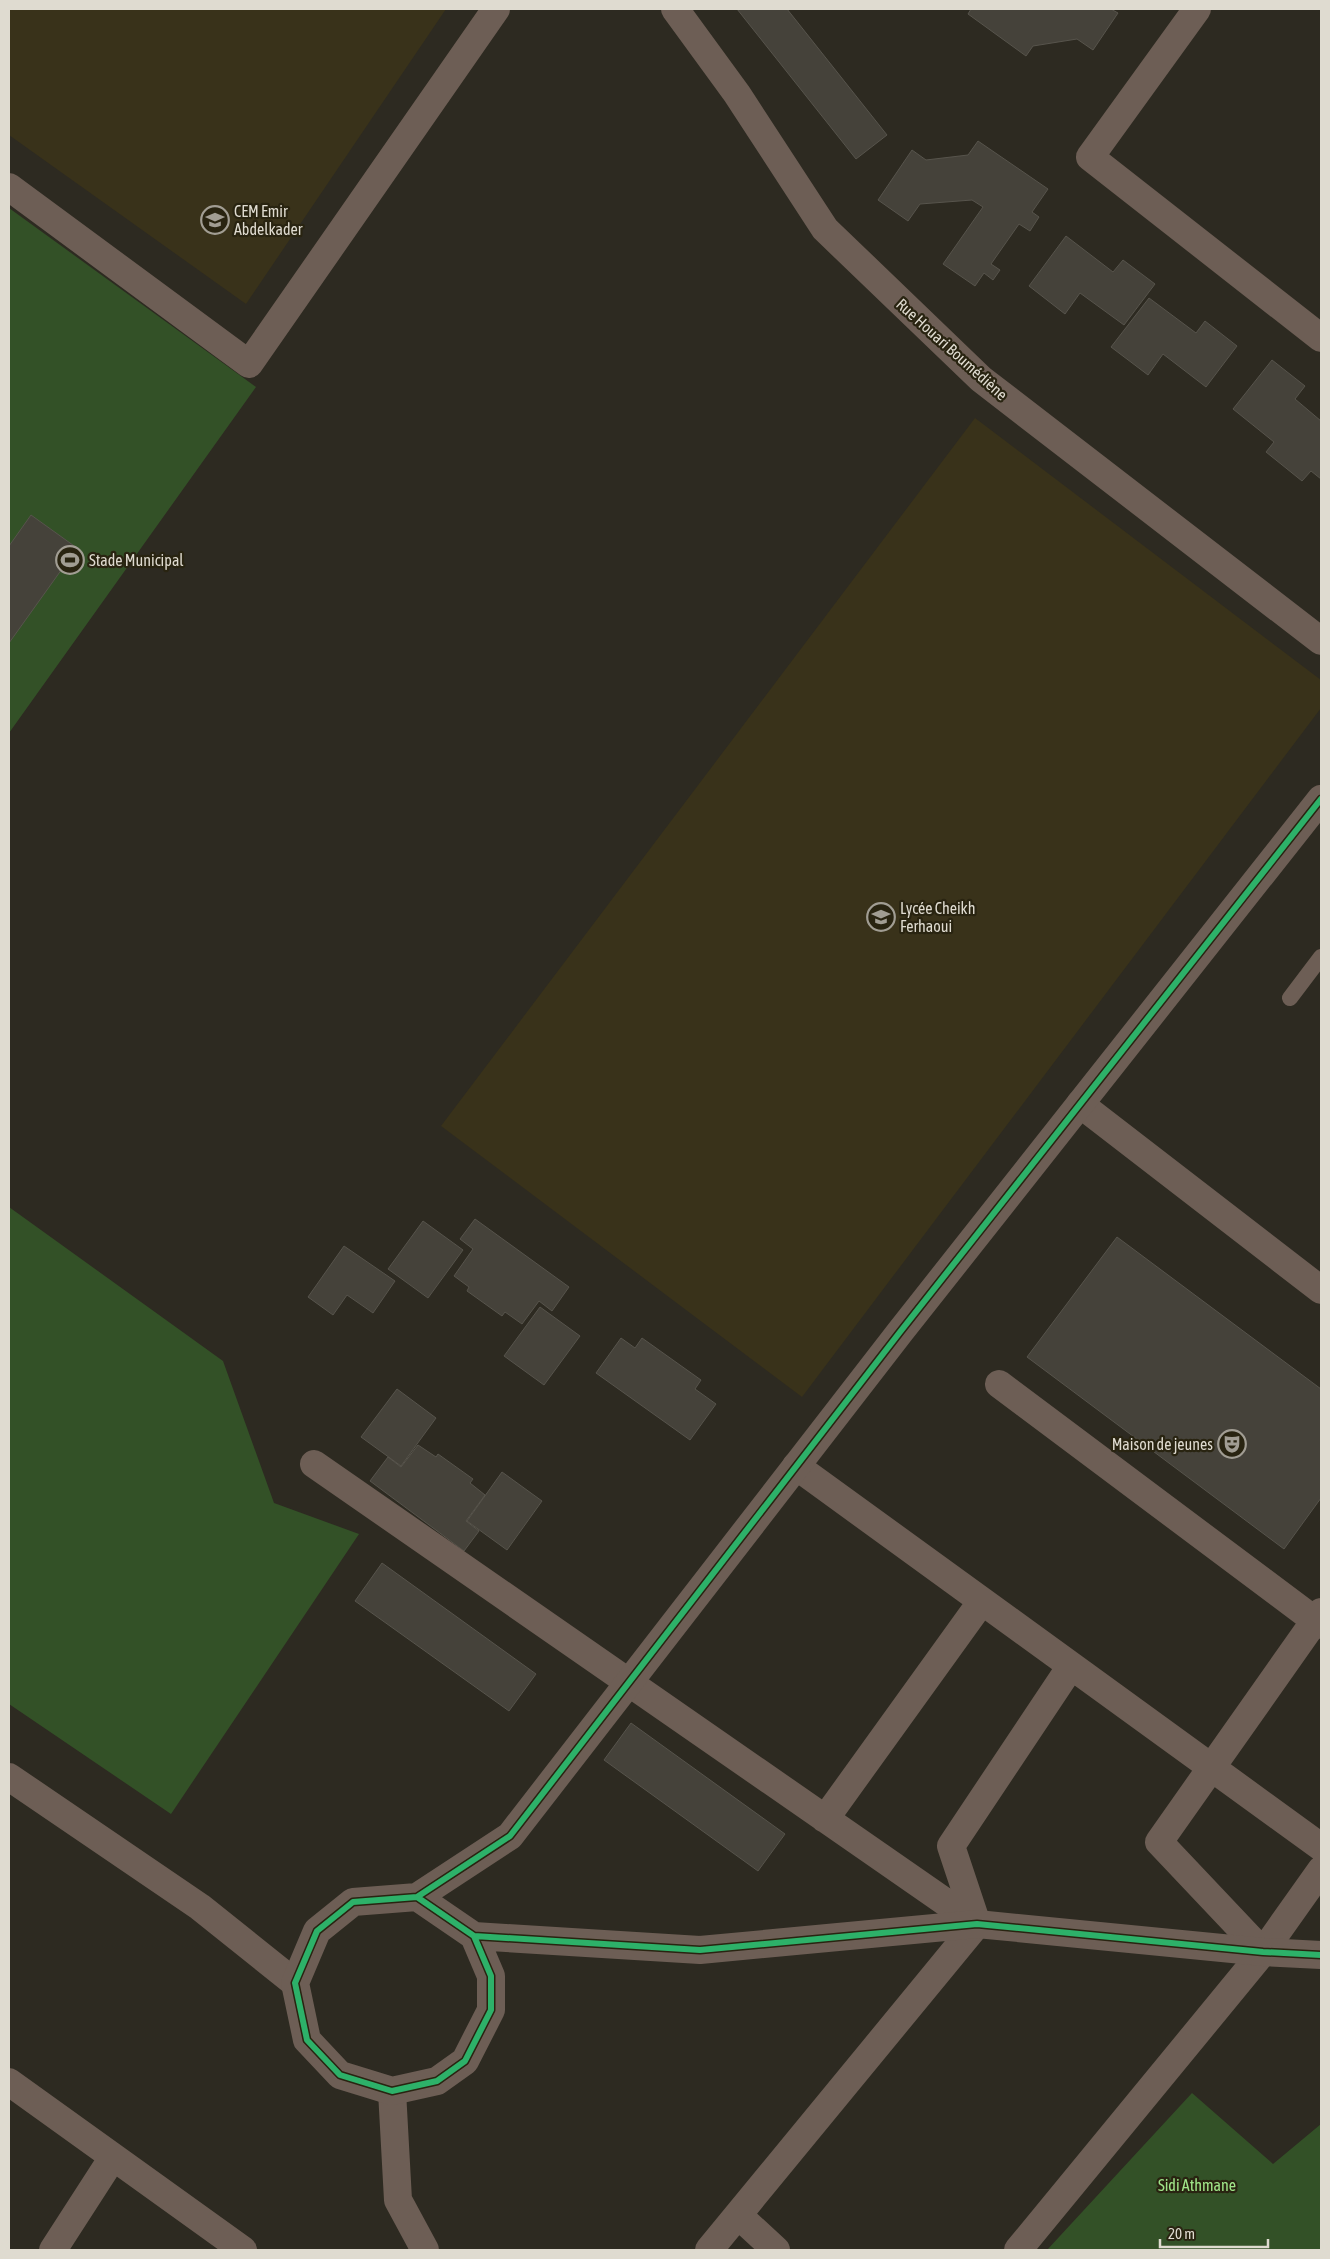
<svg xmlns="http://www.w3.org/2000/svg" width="1330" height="2259" viewBox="0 0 1330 2259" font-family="'Asap Condensed',sans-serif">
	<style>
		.built { fill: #39321a }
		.green { fill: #335127 }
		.building { fill: #45423a; stroke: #57544c }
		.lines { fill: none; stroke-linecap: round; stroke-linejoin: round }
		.service { stroke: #6d5e55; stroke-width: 16 }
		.minor { stroke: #6d5e55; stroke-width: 28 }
		.tertiary { stroke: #6d5e55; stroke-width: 28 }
		.cycleway-casing { stroke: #292411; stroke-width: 9 }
		.cycleway { stroke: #2db169; stroke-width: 6 }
		.labels { text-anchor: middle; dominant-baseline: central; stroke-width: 4.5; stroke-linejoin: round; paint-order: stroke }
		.poi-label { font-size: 16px; fill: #dfdbd0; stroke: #292411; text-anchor: start }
		.street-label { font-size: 16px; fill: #dfdbd0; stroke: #292411 }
		.park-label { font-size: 16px; fill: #a0e689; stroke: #292411 }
	</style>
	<rect width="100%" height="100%" fill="#2d2a21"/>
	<!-- built -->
	<path class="built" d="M9 9H446L246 304 9 135Z
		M975 418 1321 680V708L802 1397 441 1126Z"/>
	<!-- green -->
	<path class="green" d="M9 208 256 387 9 733Z
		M9 1207 223 1361 274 1503 359 1534 171 1814 9 1704Z
		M1192 2093 1273 2164 1321 2124V2250H1047Z"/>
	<!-- building -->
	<path class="building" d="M737 9H787L887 135 856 159Z
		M971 9H1111L1118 13 1093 50 1077 39 1033 46 1026 56 968 14Z
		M978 141 1048 189 1032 212 1039 217 1030 231 1019 224 991 264 1000 270 993 280 984 273 975 286 943 264 983 207 972 200 920 204 908 221 878 200 912 150 926 160 968 155Z
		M1066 236 1113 272 1123 260 1155 284 1124 325 1080 293 1065 314 1029 286Z
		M1149 298 1196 333 1205 321 1237 346 1206 387 1163 354 1148 375 1111 347Z
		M1272 360 1305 386 1295 399 1321 421V479L1311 471 1302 481 1266 452 1274 442 1233 409Z
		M31 515 77 548 9 643V546Z
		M475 1219 569 1287 552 1311 539 1301 522 1324 505 1312 502 1316 467 1291 469 1287 454 1276 473 1249 460 1239Z
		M423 1221 463 1250 428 1298 388 1269Z
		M1117 1237 1321 1389V1498L1284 1549 1027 1357Z
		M344 1246 395 1281 373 1313 347 1295 333 1315 308 1297Z
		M540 1307 580 1336 544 1385 504 1356Z
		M621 1338 635 1348 642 1338 701 1380 695 1389 716 1404 690 1440 596 1373Z
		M397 1389 436 1418 401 1466 361 1437Z
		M418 1445 436 1457 438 1454 473 1479 470 1483 485 1495 466 1521 479 1531 464 1551 370 1481 388 1457 401 1467Z
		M502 1472 542 1501 507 1550 467 1521Z
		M382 1563 536 1674 509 1711 355 1601Z
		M631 1723 785 1834 758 1871 604 1760Z"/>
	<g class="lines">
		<!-- service -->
		<path class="service" d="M1290 998 1321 957"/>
		<!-- minor -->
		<path class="minor" d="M675 9 737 94 825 229 981 379 1321 641
			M1197 9 1090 157 1321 338
			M9 187 249 364 496 9
			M1080 1104 1321 1290
			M999 1384 1321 1625
			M314 1464 977 1924
			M796 1466 1321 1847
			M9 1777 200 1907 295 1983
			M825 1819 982 1601
			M1263 1952 1159 1842 1321 1612
			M9 2082 243 2250
			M392 2091 398 2200 425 2250
			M738 2215 776 2250
			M53 2250 113 2157
			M709 2250 977 1924 951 1846 1071 1666
			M1018 2250 1263 1952 1321 1870"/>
		<!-- tertiary -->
		<path class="tertiary" d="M417 1897 510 1836 900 1332 1321 799
			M474 1936 491 1976V2010L465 2061 437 2081 392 2091 340 2075 307 2040 295 1983 317 1931 353 1902 417 1897 474 1936 700 1950 977 1924 1263 1952 1321 1955"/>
		<defs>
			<path id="cycleway" d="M417 1897 510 1836 900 1332 1321 799
				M474 1936 491 1976V2010L465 2061 437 2081 392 2091 340 2075 307 2040 295 1983 317 1931 353 1902 417 1897 474 1936 700 1950 977 1924 1263 1952 1321 1955"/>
		</defs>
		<!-- cycleway casing -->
		<use href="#cycleway" class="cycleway-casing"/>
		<!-- cycleway -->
		<use href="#cycleway" class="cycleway"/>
	</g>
	<!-- icons -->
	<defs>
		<symbol id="school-ring" viewBox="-11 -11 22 22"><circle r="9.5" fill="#292411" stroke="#a19d93" stroke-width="1.5"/><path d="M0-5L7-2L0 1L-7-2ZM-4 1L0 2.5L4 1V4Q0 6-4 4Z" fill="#a19d93"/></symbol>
		<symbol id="stadium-ring" viewBox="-11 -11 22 22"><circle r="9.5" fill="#292411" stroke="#a19d93" stroke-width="1.5"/><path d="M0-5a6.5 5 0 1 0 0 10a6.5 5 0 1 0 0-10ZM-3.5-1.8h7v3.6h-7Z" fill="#a19d93"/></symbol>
		<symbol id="theatre-ring" viewBox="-11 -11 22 22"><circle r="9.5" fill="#292411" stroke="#a19d93" stroke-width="1.5"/><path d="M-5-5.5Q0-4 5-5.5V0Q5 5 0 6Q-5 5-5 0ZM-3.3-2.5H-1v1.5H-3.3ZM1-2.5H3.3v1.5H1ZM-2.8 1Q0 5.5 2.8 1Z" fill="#a19d93"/></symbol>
	</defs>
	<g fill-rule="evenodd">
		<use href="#school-ring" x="199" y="204" width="32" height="32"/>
		<use href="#stadium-ring" x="54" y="544" width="32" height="32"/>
		<use href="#school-ring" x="865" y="901" width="32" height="32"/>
		<use href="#theatre-ring" x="1216" y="1428" width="32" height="32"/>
	</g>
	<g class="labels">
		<!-- poi labels -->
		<g class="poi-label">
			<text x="234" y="211">CEM Emir<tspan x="234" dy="18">Abdelkader</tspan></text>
			<text x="89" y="560">Stade Municipal</text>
			<text x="900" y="908">Lycée Cheikh<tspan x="900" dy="18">Ferhaoui</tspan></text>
			<text x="1213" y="1444" text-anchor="end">Maison de jeunes</text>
		</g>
		<!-- street labels -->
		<g class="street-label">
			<text transform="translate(952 349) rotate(42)">Rue Houari Boumédiène</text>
		</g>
		<!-- park labels -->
		<g class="park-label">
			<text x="1197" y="2185">Sidi Athmane</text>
		</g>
	</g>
	<!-- border -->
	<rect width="1330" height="2259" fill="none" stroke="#dfdbd0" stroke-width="20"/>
	<!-- scale -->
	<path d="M1160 2239v8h108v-8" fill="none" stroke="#dfdbd0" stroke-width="2.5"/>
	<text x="1168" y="2239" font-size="15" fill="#dfdbd0" stroke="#292411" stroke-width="4" paint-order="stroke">20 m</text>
</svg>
